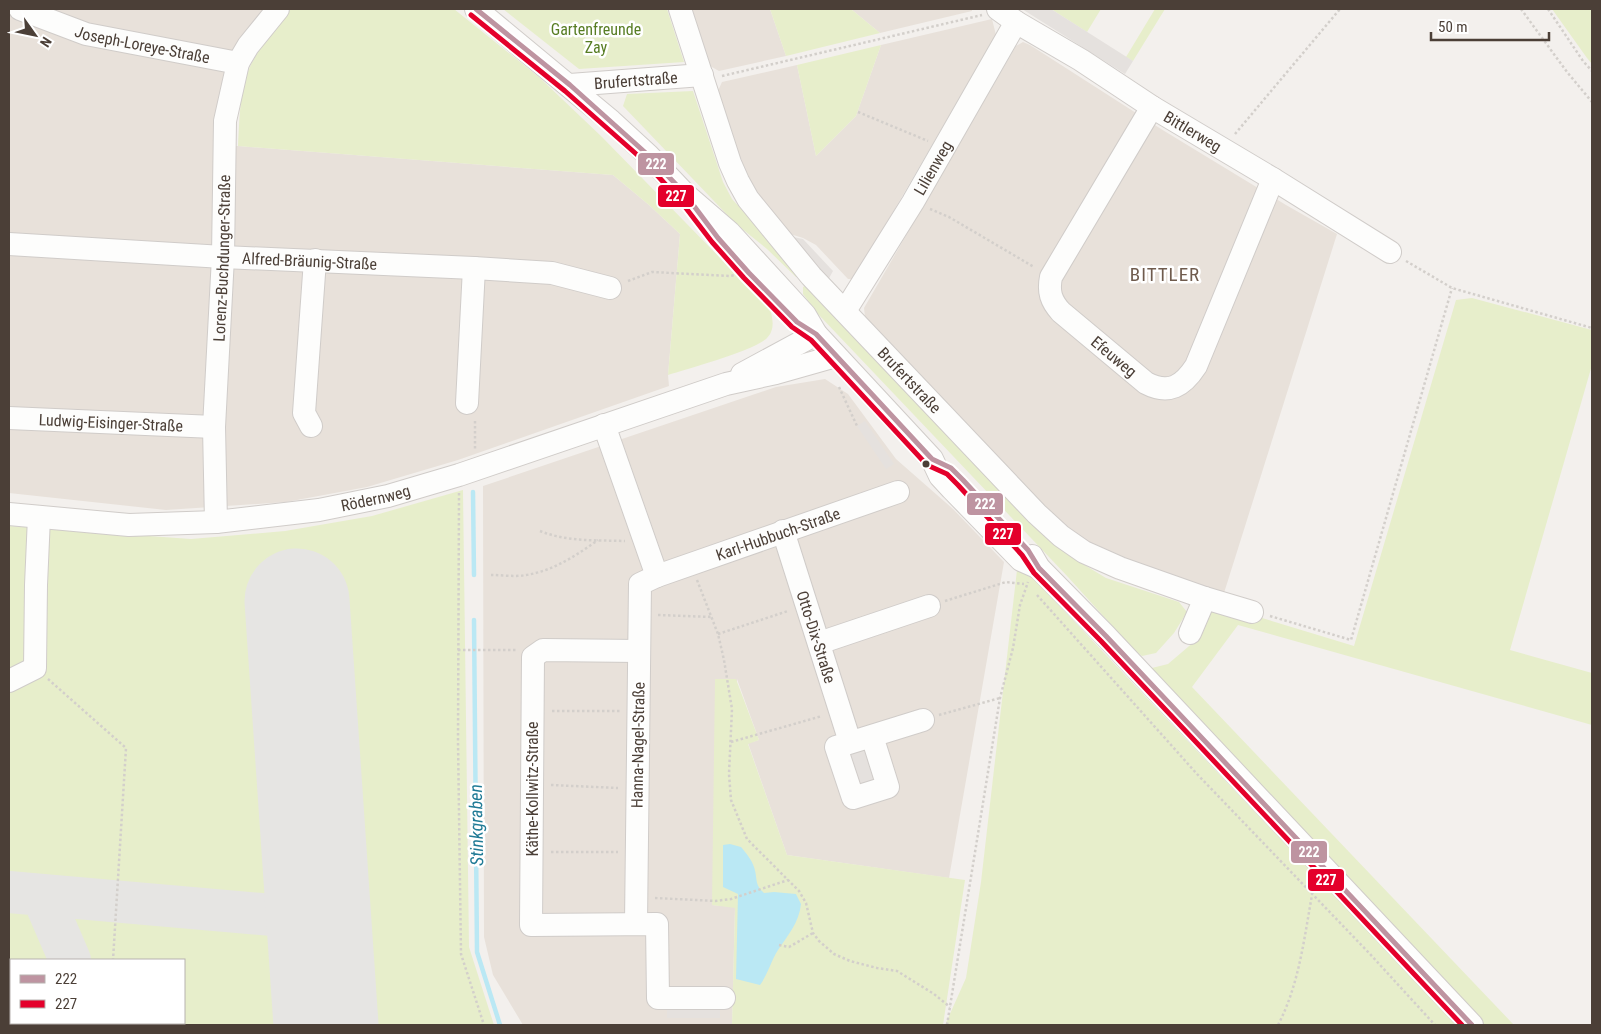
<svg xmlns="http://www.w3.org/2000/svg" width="1601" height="1034" viewBox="0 0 1601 1034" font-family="'Roboto Condensed',sans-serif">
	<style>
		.residential { fill: #e8e1da }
		.green { fill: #e7eecb; fill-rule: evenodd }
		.parking { fill: #e5e1de }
		.water { fill: #bae8f4 }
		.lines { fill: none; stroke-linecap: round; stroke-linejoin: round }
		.stream { stroke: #bae8f4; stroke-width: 4.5 }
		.taxiway { stroke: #e6e5e3; stroke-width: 42 }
		.runway { stroke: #e6e5e3; stroke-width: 105 }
		.minor-casing { stroke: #d0ccc9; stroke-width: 24 }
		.path { stroke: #d3cfcb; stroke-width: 2.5; stroke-dasharray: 2.5 2.5; stroke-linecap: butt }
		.minor { stroke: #fdfdfc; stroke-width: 22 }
		.bus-1-casing { stroke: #fff; stroke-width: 9 }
		.bus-2-casing { stroke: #fff; stroke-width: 9 }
		.bus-1 { stroke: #be94a1; stroke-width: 5 }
		.bus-2 { stroke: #e4002b; stroke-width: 5 }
		.bus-dot { fill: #4b3f37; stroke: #fff; stroke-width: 2 }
		.labels { text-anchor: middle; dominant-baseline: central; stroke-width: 5; stroke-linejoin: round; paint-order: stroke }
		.park-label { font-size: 16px; fill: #577d23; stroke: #fff }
		.street-label { font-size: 16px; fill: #4b3f37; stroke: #fff }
		.water-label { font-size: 18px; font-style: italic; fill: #207b96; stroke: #fff }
		.quarter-label { font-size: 19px; letter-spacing: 1px; fill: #6f5b4d; stroke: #fff }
		.line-badge { stroke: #fff; stroke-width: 2 }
		.badge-label { font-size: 14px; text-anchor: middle; font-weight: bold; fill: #fff }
	</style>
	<rect width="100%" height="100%" fill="#f3f0ed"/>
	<!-- residential -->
	<path class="residential" d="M9 9H271L218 146H238L613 175 649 205 680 234 668 375 669 386 458 460 367 487 286 502 166 510 9 493Z
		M692 9H770L786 56 719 71 710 66Z
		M851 9H972V11L880 33Z
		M992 19 996 35 854 279H848L816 245 803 238 787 233 758 197 739 158 717 93 722 82 797 65 816 156 856 116 881 45Z
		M1023 42 1030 45 1161 129 1286 205 1337 234 1224 593 1113 558 1068 530 865 317 864 308 1016 46Z
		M825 379 848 394 896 459 953 509 1004 562 949 878 787 855 748 743 759 740 737 679 712 905 735 907 732 1025H523L493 975 484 937 483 486 776 387Z"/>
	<!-- green -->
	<path class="green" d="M291 9H454L540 78 602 137 770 309C773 319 775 330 767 338 756 350 687 369 668 375L680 234 649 205 613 175 238 146C240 117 239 84 254 59 264 41 278 25 291 9Z
		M503 9H667L684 62 579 69Z
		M770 9H851L880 33 786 56Z
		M1051 9H1101L1087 32Z
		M1155 9H1165L1133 61 1126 57Z
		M1552 9H1592V64L1587 58Z
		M881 45 856 116 816 156 797 65Z
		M693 91 723 182 732 199 800 273 796 277 767 249 736 224 623 106 627 94Z
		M808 284 1040 532 1073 558 1106 578 1179 602 1187 612 1174 633 1156 653 1142 656 1134 650 1068 577 818 314 803 294V287Z
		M1472 298 1592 330V365L1510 650 1592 673V725L1238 625 1192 687 1514 1025H1480L1148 669 1168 664 1195 641 1216 604 1354 646 1456 300Z
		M463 490 469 947 494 1025H9V526L191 539 285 531 372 516ZM11 960H184V1023H11Z
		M1017 570 1034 579 1457 1025H945L966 978 981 882Z
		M715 679H736L759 740 748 744 787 855 965 880 943 1025H732L735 908 712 905Z"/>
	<!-- parking -->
	<path class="parking" d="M1022 9H1051L1133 61 1125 74Z
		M783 235 803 239 833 271 827 282Z
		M865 421 894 464 886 469 857 426Z
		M870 748 881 784 858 791 846 755Z
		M667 1005 720 1006V1018H667Z"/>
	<!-- water -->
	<path class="water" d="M730 844 741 847C746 853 752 860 754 867 758 879 754 884 764 893L774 892 796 894 801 904C799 923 788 935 778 950 771 961 768 974 760 985L736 979 738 894 723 887V845Z"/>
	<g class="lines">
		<!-- stream -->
		<path class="stream" d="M473 492 474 575
			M474 620 477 952 500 1025"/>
		<!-- taxiway -->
		<path class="taxiway" d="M9 892 318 919
			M42 895 70 960
			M97 1023 98 1025"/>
		<!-- runway -->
		<path class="runway" d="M297 601 326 1025"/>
		<defs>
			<g id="minor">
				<path id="s1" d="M20 9 86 34 238 63"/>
				<path d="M476 9 611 121 648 155 685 194 729 232 805 315 816 334 932 459 940 476 952 489 1021 560 1039 568"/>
				<path id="s2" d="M680 9 730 163 738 181 748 199 811 276 1037 514 1061 536 1084 552 1120 568 1205 598 1252 612"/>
				<path id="s3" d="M998 9 1016 22 1081 60 1152 107 1273 179 1390 252"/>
				<path id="s4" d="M570 85 702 75"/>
				<path id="s5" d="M1152 107 1051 277C1048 292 1051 301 1061 312L1146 383C1169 395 1183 386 1196 366L1273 179"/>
				<path id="s6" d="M9 244 223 257 474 268 552 273 610 288"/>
				<path id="s7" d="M845 311 913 202 1016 22"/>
				<path d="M742 374 816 334"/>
				<path d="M467 403 474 268"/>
				<path id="s8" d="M9 418 214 427"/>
				<path d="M604 425 657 576 640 584 636 923"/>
				<path d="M311 426 304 413 315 260"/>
				<path id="s9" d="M9 514 129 525 216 522 319 510 388 496 459 475 726 384 776 373 836 356"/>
				<path id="s10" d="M216 522 214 427 223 257 225 121 238 63 248 46 278 9"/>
				<path id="s11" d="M783 531 850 742"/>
				<path d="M1032 556 1039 568 1106 636 1472 1025"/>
				<path id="s12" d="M657 576 898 492"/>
				<path d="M1190 633 1205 598"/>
				<path d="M819 643 929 606"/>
				<path d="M639 651 543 650 533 657 531 925 657 924 658 998H724"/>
				<path d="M9 681 35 668 36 585 39 517"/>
				<path d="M872 736 888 787 853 798 836 747C865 738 894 729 923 720"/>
			</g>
		</defs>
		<!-- minor casing -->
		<use href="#minor" class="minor-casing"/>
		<!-- path -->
		<path class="path" d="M1521 9 1567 72 1592 102
			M1548 9 1583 61 1592 71
			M722 76 982 15
			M858 112 928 141
			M1235 134 1340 9
			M930 209 949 217 1034 267
			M1406 261 1452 288 1592 328
			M628 281 652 272 729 276 743 274
			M839 387 857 426
			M475 421V450
			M459 493 458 741 461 954 484 1025
			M540 531C567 542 596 540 625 541
			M491 575C502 575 515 577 526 575 553 571 577 555 598 540
			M697 580 718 634 724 660 732 709 729 774 731 800 747 839 799 891 806 903 813 933 819 941 834 954 850 961 877 968 897 971 934 994 950 1007
			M1037 595 1197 774 1370 954 1435 1025
			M945 601 1006 582 1024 584
			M658 615 712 617
			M1270 616 1351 640 1452 288
			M718 634 788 611
			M458 650H516
			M48 679 126 748 113 960
			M552 711H621
			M939 715 1000 698
			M731 742 822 716
			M551 785 618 788
			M551 852H618
			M655 898 715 901 731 899 788 880
			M779 945 789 947 813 933
			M108 1025V1023
			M947 1025 1000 698 1013 648 1020 605 1028 582
			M1278 1025C1299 985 1304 939 1312 895"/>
		<!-- minor -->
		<use href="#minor" class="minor"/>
		<defs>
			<path id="bus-1" d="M476 9 570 85 648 155 685 194 718 238 749 273 797 322 816 334 932 459 951 468 963 480 1028 550 1039 568 1106 636 1472 1025"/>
			<path id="bus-2" d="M471 15 565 91 643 160 679 199 712 242 744 278 792 327 811 340 927 465 947 474 958 485 1022 555 1034 573 1101 641 1462 1025"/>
		</defs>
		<!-- bus-1 casing -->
		<use href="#bus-1" class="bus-1-casing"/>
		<!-- bus-2 casing -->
		<use href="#bus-2" class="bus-2-casing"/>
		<!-- bus-1 -->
		<use href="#bus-1" class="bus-1"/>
		<!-- bus-2 -->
		<use href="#bus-2" class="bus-2"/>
	</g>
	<!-- markers -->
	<circle class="bus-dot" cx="926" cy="464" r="4.5"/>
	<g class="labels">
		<!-- park labels -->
		<g class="park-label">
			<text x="596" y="29">Gartenfreunde<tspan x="596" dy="18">Zay</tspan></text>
		</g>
		<!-- street labels -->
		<g class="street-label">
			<text stroke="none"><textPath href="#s1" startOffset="128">Joseph-Loreye-Straße</textPath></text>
			<text stroke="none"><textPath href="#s4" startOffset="66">Brufertstraße</textPath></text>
			<text stroke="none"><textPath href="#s3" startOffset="230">Bittlerweg</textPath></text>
			<text stroke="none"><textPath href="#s7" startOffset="168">Lilienweg</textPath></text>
			<text stroke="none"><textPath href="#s10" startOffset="264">Lorenz-Buchdunger-Straße</textPath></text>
			<text stroke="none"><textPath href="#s6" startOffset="301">Alfred-Bräunig-Straße</textPath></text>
			<text stroke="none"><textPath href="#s5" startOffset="305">Efeuweg</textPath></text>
			<text stroke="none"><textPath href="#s2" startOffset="445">Brufertstraße</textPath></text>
			<text stroke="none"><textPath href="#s8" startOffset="102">Ludwig-Eisinger-Straße</textPath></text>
			<text stroke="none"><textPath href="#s9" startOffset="369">Rödernweg</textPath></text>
			<text stroke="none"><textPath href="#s12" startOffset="128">Karl-Hubbuch-Straße</textPath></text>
			<text stroke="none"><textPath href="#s11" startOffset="111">Otto-Dix-Straße</textPath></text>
			<text transform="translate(638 745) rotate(-89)">Hanna-Nagel-Straße</text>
			<text transform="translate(532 789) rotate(-90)">Käthe-Kollwitz-Straße</text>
		</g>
		<!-- water labels -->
		<g class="water-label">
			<text transform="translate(476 825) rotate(-91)">Stinkgraben</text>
		</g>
		<!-- quarter labels -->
		<g class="quarter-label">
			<text x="1165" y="274">BITTLER</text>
		</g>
	</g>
	<g class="line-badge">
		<rect x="637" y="152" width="38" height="24" rx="5" fill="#be94a1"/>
		<rect x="657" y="184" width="38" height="24" rx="5" fill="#e4002b"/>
		<rect x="966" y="492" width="38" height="24" rx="5" fill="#be94a1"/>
		<rect x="984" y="522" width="38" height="24" rx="5" fill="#e4002b"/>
		<rect x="1290" y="840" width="38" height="24" rx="5" fill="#be94a1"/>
		<rect x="1307" y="868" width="38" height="24" rx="5" fill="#e4002b"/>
	</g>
	<g class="badge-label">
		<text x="656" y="169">222</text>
		<text x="676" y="201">227</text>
		<text x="985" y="509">222</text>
		<text x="1003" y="539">227</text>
		<text x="1309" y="857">222</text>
		<text x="1326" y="885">227</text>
	</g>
	<!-- border -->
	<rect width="1601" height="1034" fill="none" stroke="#4b3f37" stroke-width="20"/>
	<!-- legend -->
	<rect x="10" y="959" width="175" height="65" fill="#ffffff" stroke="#b7b2af"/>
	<rect x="20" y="975" width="25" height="8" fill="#be94a1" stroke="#b7b2af"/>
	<text x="55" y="984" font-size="15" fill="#4b3f37">222</text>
	<rect x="20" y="1000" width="25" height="8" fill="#e4002b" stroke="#b7b2af"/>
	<text x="55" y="1009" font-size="15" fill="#4b3f37">227</text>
	<!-- north arrow -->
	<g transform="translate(35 35) rotate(123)" stroke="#ffffff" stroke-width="4" paint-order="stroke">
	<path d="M0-4L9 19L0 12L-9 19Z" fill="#4b3f37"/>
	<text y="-8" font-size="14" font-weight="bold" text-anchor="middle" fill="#4b3f37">N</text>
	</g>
	<!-- scale -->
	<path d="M1431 32v8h118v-8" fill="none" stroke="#4b3f37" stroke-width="2.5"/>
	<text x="1438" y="32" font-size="15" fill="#4b3f37" stroke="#ffffff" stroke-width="4" paint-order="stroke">50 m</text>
</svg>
